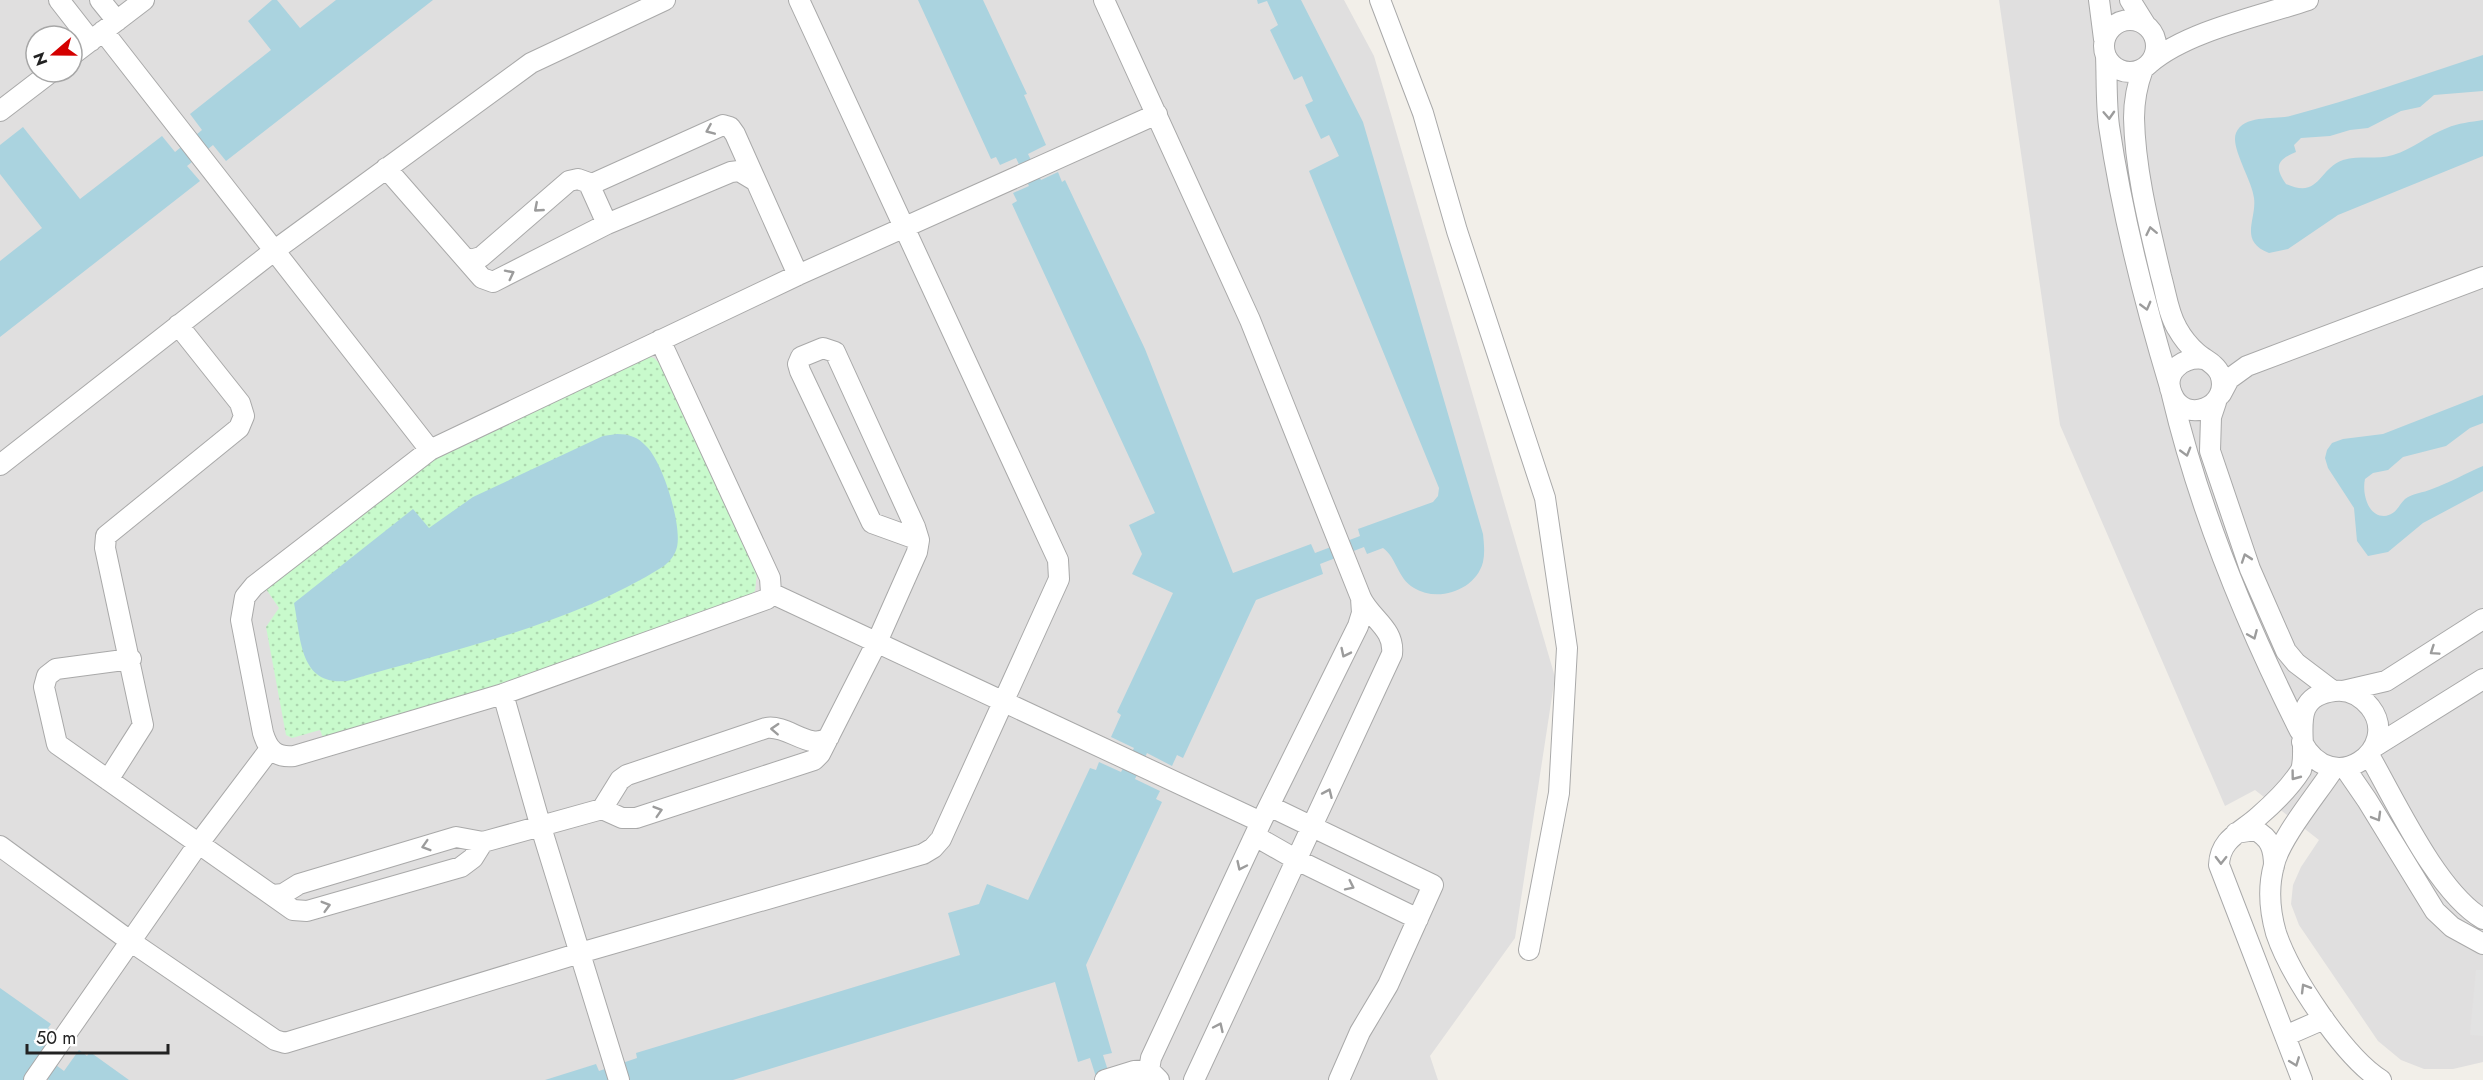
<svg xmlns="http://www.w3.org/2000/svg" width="2483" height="1080" viewBox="0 0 2483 1080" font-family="Jost,sans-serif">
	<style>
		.residential { fill: #e0dfdf; fill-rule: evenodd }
		.park { fill: url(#park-dots) }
		.parking { fill: #e2e2e2 }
		.water { fill: #aad3df }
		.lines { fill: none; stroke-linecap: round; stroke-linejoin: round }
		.minor-casing { stroke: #a9a9a9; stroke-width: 22 }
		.minor { stroke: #fff; stroke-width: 20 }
		.oneway { stroke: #9c9c9c }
	</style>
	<defs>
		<pattern id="park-dots" width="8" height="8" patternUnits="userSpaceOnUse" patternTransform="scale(1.5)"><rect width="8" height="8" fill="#c8facc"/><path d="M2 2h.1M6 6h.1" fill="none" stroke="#acd6af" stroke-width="1.8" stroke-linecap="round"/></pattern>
	</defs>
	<rect width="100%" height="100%" fill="#f2efe9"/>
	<!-- residential -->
	<path class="residential" d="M0 0H1344L1374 56 1555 677 1515 938 1430 1056 1438 1080H0ZM36 36H72V72H36Z
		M1999 0H2483V1062L2453 1069H2424L2401 1060 2378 1041 2299 925 2291 904 2293 885 2301 867 2319 840 2255 790 2225 806 2060 425Z"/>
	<!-- park -->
	<path class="park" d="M647 356 654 358 659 363 757 573 755 591 750 596 509 681 324 740 320 730 292 738 286 735 266 627 279 608 266 589 418 470 454 445Z"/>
	<!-- parking -->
	<path class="parking" d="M2476 970H2483V1036L2470 1035Z"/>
	<!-- water -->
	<path class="water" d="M272 0H277L300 28 336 0H433L226 161 213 145 187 166 200 181 0 337V261L42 228 0 174V145L23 127 80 199 162 136 175 152 202 130 190 114 271 50 248 21Z
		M918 0H983L1027 94 1024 95 1046 145 1028 154 1041 180 1058 172 1062 182 1065 180 1145 349 1233 573 1311 544 1315 553 1360 536 1358 529 1433 502 1438 496 1439 488 1309 171 1339 156 1329 135 1321 139 1305 105 1313 101 1302 76 1294 80 1270 30 1278 25 1267 1 1258 4 1257 0H1301L1363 122 1483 534C1484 544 1485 553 1483 562 1476 590 1438 603 1414 588 1397 578 1397 558 1383 548L1367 554 1364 547 1320 564 1323 574 1256 600 1183 758 1177 755 1172 766 1147 753 1135 779 1160 791 1156 799 1162 802 1086 965 1112 1053 1103 1055 1111 1080H1097L1090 1058 1078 1062 1055 982 733 1080H545L596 1064 599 1071 637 1058 636 1053 960 955 948 913 979 904 987 884 1028 900 1090 768 1096 770 1099 762 1121 772 1134 748 1111 737 1121 715 1117 712 1173 593 1132 574 1142 554 1129 525 1155 513 1012 204 1017 201 1013 193 1029 186 1016 158 1000 165 996 157 991 159Z
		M2483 55V91L2434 95 2420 107 2401 111 2368 128 2350 130 2330 136 2301 138 2294 145 2296 152C2277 160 2274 167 2286 184 2320 199 2318 169 2343 160 2360 155 2377 160 2393 155 2413 149 2428 135 2447 128 2458 123 2471 122 2483 120V156L2338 215 2288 249 2269 253C2238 241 2257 219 2254 198 2252 180 2230 147 2236 133 2244 114 2274 120 2290 116 2355 99 2419 76 2483 55Z
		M2483 395V423L2470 428 2446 446 2403 457 2388 470 2373 473 2365 479C2362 492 2367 516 2384 516 2396 515 2398 506 2405 499 2413 493 2423 493 2432 489 2449 483 2466 473 2483 466V491L2423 523 2388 552 2368 556 2357 541 2354 508 2328 468 2325 458 2327 450 2332 443 2343 439 2383 434Z
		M617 434C629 434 638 437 646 446 663 462 682 525 677 547 675 555 671 560 664 566 569 626 454 649 347 681 299 686 301 638 294 603L413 509 429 528 473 497 603 436Z
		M0 988 51 1024 48 1028 55 1034 41 1054 64 1071 79 1050 87 1056 90 1052 129 1080H49L32 1067 23 1080H0Z"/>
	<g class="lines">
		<defs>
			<path id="minor" d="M59 0 91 41
				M100 0 117 21
				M1104 0 1250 320 1361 598C1371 619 1395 629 1392 654L1194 1080
				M1380 0 1423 113 1457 231 1545 498 1567 648 1559 793 1529 950
				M2099 0 2104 39
				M2130 0 2145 24
				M2104 46a26 26 0 1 1 52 0a26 26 0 1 1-52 0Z
				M103 31 430 450
				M72 55 144 0
				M2106 56C2107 79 2106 103 2109 126 2122 214 2144 301 2170 387
				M2150 63C2187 31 2261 16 2308 0
				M2143 69C2137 85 2134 101 2134 118 2135 170 2149 225 2161 276 2166 293 2168 313 2177 328 2182 337 2189 346 2197 353 2205 360 2216 364 2220 374 2232 406 2185 426 2172 394 2162 372 2184 356 2204 359
				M0 111 51 72
				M386 168 482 278 493 282 607 224 731 172 739 171 754 180
				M589 184 607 224
				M464 257 470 260 481 257 569 181 578 179 592 184 723 125 730 127 735 134 798 275
				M660 340 770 578 771 593 767 599 503 694 294 756C275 758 268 749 263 733L241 620 245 597 254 586 430 450 798 275 1157 114
				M2221 394 2229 379 2247 366 2483 277
				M2172 395C2200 513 2246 624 2300 731
				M2216 402 2211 417 2210 451 2250 569 2286 651 2296 663 2333 691
				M0 465 275 250 531 63 665 0
				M771 593 1261 822
				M131 659 56 669 47 676 44 687 57 744 293 910 307 911 461 867 473 858 483 842
				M2343 691 2386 681 2483 619
				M503 694 540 824 619 1080
				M2302 742C2333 800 2402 748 2370 707 2361 696 2348 689 2334 691 2285 697 2310 743 2301 770 2291 786 2274 803 2259 816 2242 832 2220 838 2219 865L2302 1080
				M2374 747 2483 679
				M2369 755C2396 802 2437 892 2483 919
				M2334 768C2318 793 2280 838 2274 865 2268 887 2270 912 2276 933 2290 975 2344 1057 2381 1080
				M2345 768 2367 800 2435 911 2452 927 2483 944
				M108 780 143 725 105 548 106 536 239 428 244 416 240 403 178 325
				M1269 806 1433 885 1388 985 1360 1032 1339 1080
				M602 809 620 780 627 775 766 728C788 724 810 752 829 737
				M2236 833 2255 830C2270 838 2274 848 2274 866
				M1255 836 1297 860 1418 919
				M0 846 130 941 275 1040 285 1043 580 953 923 854 933 848 941 839 1059 579 1058 560 799 0
				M273 895 283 894 299 884 456 837 483 842 602 809 622 818H636L814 760 820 754 877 642 917 552 919 540 915 527 835 352 823 348 801 357 798 364 800 371 872 523 919 540
				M2285 1036 2324 1019
				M34 1080 199 843 270 749
				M1105 1080 1134 1071 1149 1070
				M1159 1080 1149 1070 1151 1058 1261 822 1358 626 1362 613 1361 598"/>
		</defs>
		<!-- minor casing -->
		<use href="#minor" class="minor-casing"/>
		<!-- minor -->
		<use href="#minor" class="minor"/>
	</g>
	<!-- one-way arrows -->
	<defs><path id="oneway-chevron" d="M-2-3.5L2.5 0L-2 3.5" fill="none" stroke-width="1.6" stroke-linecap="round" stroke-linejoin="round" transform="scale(1.5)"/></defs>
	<g class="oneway">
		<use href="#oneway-chevron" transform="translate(2109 115) rotate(87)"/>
		<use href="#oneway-chevron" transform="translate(710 130) rotate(157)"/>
		<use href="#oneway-chevron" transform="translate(538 208) rotate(139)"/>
		<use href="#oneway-chevron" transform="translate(2151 231) rotate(-102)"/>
		<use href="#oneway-chevron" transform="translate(510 274) rotate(-27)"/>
		<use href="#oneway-chevron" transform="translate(2146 306) rotate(75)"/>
		<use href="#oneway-chevron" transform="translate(2186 452) rotate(74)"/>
		<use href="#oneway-chevron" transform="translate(2246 558) rotate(-109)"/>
		<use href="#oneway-chevron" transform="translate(2253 635) rotate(67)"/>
		<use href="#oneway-chevron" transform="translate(2434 651) rotate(146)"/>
		<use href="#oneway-chevron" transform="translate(1345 653) rotate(116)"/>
		<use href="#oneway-chevron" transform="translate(775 729) rotate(-177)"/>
		<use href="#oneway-chevron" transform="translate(2295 776) rotate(127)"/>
		<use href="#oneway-chevron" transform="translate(1328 793) rotate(-66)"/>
		<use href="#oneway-chevron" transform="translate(658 811) rotate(-17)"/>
		<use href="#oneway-chevron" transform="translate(2377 817) rotate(60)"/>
		<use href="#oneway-chevron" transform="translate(426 846) rotate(163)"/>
		<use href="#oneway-chevron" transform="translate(2221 860) rotate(91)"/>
		<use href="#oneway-chevron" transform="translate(1241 866) rotate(115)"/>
		<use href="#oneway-chevron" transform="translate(1350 886) rotate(26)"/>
		<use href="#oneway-chevron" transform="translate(326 906) rotate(-16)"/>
		<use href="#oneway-chevron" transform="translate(2305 988) rotate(-121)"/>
		<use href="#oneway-chevron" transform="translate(1219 1027) rotate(-65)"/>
		<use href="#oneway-chevron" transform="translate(2295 1062) rotate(69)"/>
	</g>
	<!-- north arrow -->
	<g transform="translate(54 54) rotate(250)"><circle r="28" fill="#ffffff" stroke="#a7a7a7" stroke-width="1.5"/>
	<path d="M0-4.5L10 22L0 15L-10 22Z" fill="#d40000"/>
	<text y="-9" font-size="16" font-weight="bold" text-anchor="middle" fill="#222222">N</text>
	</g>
	<!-- scale -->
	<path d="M27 1044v9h141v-9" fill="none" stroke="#222222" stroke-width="3"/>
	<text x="36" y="1044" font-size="18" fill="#222222" stroke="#ffffff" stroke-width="4.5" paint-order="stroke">50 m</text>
</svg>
